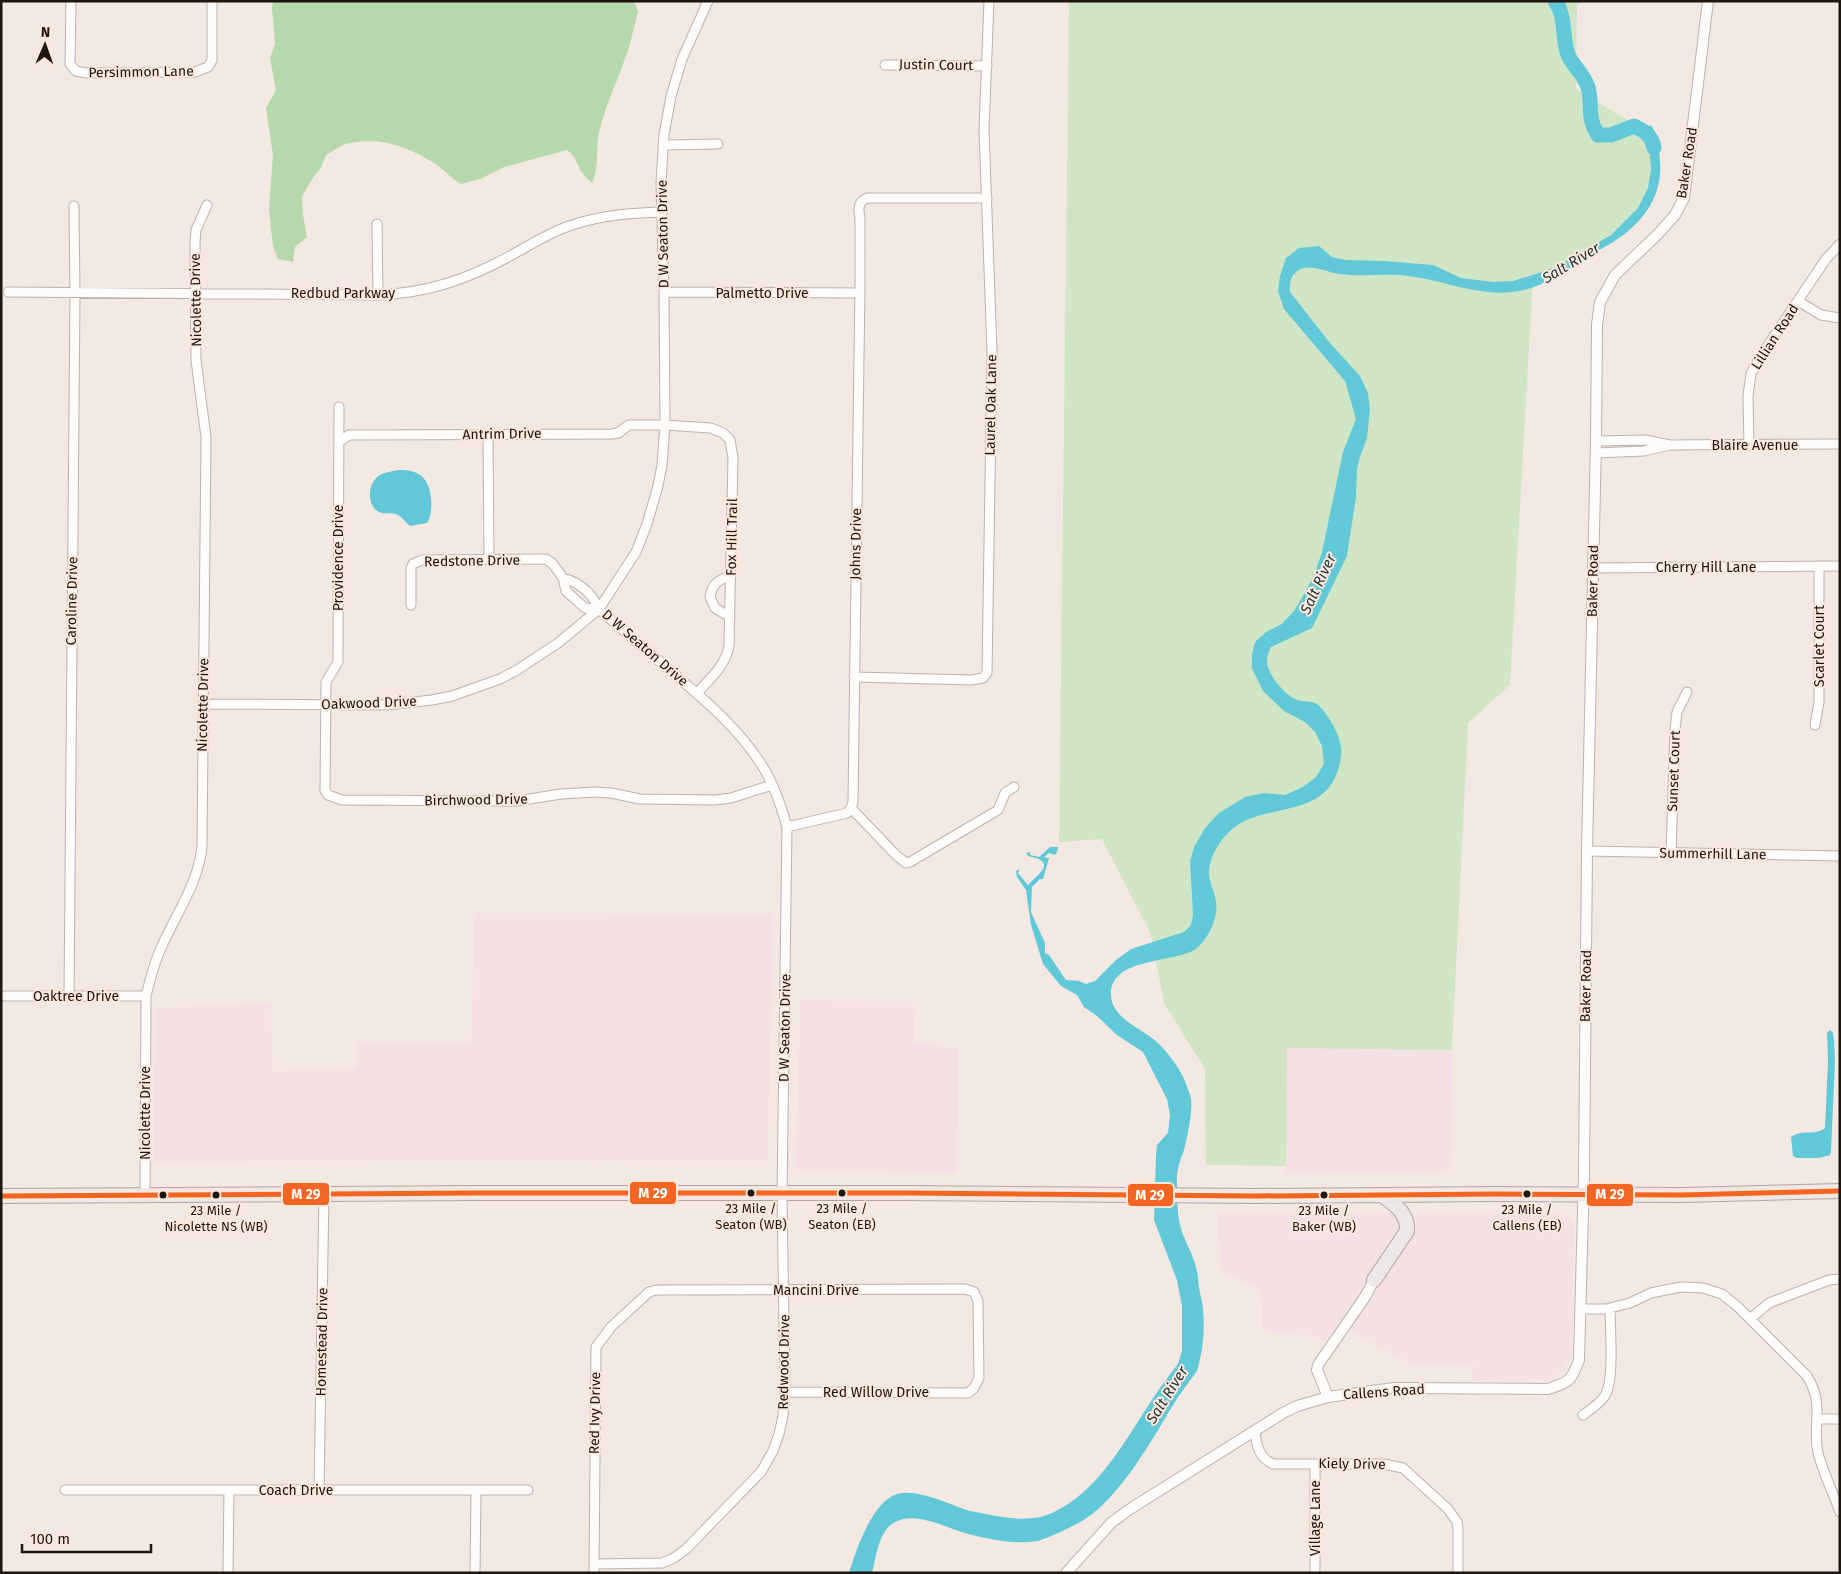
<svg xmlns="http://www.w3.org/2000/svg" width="1841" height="1574" viewBox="0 0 1841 1574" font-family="'Fira Sans',sans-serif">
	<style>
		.commercial { fill: #f3e1e3 }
		.green { fill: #d0e5c5 }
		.forest { fill: #b7d7ac }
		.water { fill: #61c8d8 }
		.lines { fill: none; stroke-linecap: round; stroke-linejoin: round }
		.river { stroke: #61c8d8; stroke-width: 15 }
		.minor-casing { stroke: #bbb2ac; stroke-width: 11 }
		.tertiary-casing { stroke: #bbb2ac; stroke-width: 12 }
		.primary-casing { stroke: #b4a5a3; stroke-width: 16 }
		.minor { stroke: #fdfcfb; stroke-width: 9 }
		.tertiary { stroke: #fdfcfb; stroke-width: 10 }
		.primary { stroke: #eee7e7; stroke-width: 14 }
		.bus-1-casing { stroke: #fce8da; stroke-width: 9 }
		.bus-1 { stroke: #f26522; stroke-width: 5 }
		.bus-dot { fill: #1e150f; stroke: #fce8da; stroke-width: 2 }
		.labels { text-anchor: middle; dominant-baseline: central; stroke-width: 4; stroke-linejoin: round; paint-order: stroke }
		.bus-label { font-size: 13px; fill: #1e150f; stroke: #fce8da }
		.street-label { font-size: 14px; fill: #1e150f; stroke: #fce8da }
		.water-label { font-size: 15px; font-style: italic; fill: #21383d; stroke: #fce8da }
		.line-badge { stroke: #fce8da; stroke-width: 2 }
		.badge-label { font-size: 14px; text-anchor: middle; font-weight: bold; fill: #fff }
	</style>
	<rect width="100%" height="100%" fill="#f4e9e2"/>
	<!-- commercial -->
	<path class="commercial" d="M475 913 773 914 768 1161 468 1160 154 1162 155 1008 271 1004 273 1071 357 1069V1043L471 1042Z
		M800 1000 913 1001 914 1042 958 1049 957 1172 796 1170Z
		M1286 1047 1452 1050 1451 1171 1285 1173Z
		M1217 1213 1564 1214 1574 1223 1572 1354 1563 1371 1553 1379 1471 1381 1473 1365H1412L1338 1324 1325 1342 1317 1337 1262 1330 1261 1291 1221 1270Z"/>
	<!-- green -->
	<path class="green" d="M1069 1H1581L1577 6 1576 89 1644 130C1650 148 1653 168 1649 187 1638 229 1569 260 1533 276L1510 685 1468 723 1452 1050 1287 1048 1286 1166 1206 1165 1205 1069 1164 1003 1151 934 1102 839 1059 842Z"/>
	<!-- forest -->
	<path class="forest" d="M273 1H634L638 11C634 29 629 49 622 67 614 89 604 110 599 133 595 150 600 166 592 183 589 180 585 177 583 174 576 164 577 157 567 150L504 167 480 179 461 184C452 179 445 171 437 165 410 147 378 135 346 144 339 146 332 152 326 155L321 168 312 179 302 197 303 215 307 237 295 247 293 262 278 259 273 247 269 209 273 155 266 108 276 90 270 58 275 44 272 8Z"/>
	<!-- water -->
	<path class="water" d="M1651 125C1658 137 1659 148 1660 161 1663 197 1642 224 1613 242 1604 248 1593 253 1584 259 1562 273 1539 290 1512 292 1476 296 1443 280 1408 276 1386 273 1362 277 1340 274 1328 273 1311 263 1299 270 1291 274 1289 283 1290 292L1330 343 1360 376 1368 393 1370 409 1367 438 1360 457 1357 469 1356 497 1347 556 1312 628 1271 647C1269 651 1267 656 1267 660 1266 673 1285 696 1297 700 1302 702 1310 701 1315 703 1326 709 1340 735 1341 747 1342 753 1340 764 1338 770 1321 822 1260 800 1228 833 1218 843 1208 860 1209 875 1210 884 1215 893 1216 902 1219 917 1208 939 1197 948 1177 964 1111 956 1111 994 1111 1019 1142 1028 1158 1043 1169 1054 1179 1067 1185 1081 1187 1087 1190 1094 1191 1099 1193 1112 1187 1138 1184 1150 1180 1161 1176 1171 1177 1182 1177 1196 1177 1211 1180 1225 1183 1238 1191 1250 1195 1264 1198 1271 1198 1280 1199 1287 1200 1295 1203 1303 1203 1310 1205 1331 1203 1351 1197 1371 1189 1382 1180 1393 1173 1405 1152 1440 1120 1497 1085 1519 1076 1525 1047 1539 1037 1541 1014 1545 987 1539 965 1533 944 1527 913 1509 892 1524 878 1534 876 1558 872 1573H849C856 1550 872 1502 897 1494 918 1488 950 1505 970 1511 979 1513 988 1514 996 1516 1015 1519 1034 1521 1052 1513 1102 1490 1128 1434 1158 1391 1164 1382 1171 1373 1178 1364L1182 1351V1306L1177 1280 1154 1220 1156 1154 1157 1145 1168 1133 1170 1115 1167 1099 1143 1052 1117 1035 1097 1016 1084 1007 1077 995 1061 986 1043 964 1031 925 1026 890 1017 877 1016 871 1020 869 1018 873 1028 885C1039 873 1058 862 1028 856L1026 853 1030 852V855L1039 857 1050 847H1058L1057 852 1055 855 1049 853 1044 857 1049 858 1043 879H1040L1032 887 1031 912 1045 943V953L1049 955 1066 980 1079 981 1086 984 1095 981 1116 960 1131 949 1184 932 1191 925 1193 915 1190 861 1194 847 1205 828 1219 813 1245 797 1264 793 1285 795 1303 787 1316 777 1324 764 1322 746 1315 732 1305 722 1284 711 1263 691 1252 668V654L1255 642 1266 632 1282 624 1294 611 1306 591 1315 573 1322 552 1343 452 1356 419 1345 381 1284 309 1278 291 1280 276 1286 258 1299 248 1319 246 1332 257 1345 260 1384 261 1433 265 1461 278 1493 282 1513 281 1533 275 1557 266 1611 235 1638 208 1648 188 1651 169 1649 145 1644 130Z
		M400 470C409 470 419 471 425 480 432 489 434 513 427 523L410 526C406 523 403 518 398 515 391 511 383 516 376 510 366 501 369 481 380 475 386 472 393 471 400 470Z
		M1830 1030 1833 1033 1834 1040 1835 1061 1831 1152 1830 1155 1819 1158H1797L1793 1156 1791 1137C1801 1129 1816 1136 1825 1128L1828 1061 1827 1033Z"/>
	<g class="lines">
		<!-- river -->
		<path class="river" d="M1555 1C1567 17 1561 40 1569 57 1575 68 1583 73 1588 87 1593 104 1586 117 1598 135H1611L1634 126C1645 131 1652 136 1654 148"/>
		<defs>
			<path id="minor" d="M71 1 70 64 76 71 86 73 195 72 208 67 212 60V1
				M885 65 987 66
				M663 145 718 144
				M377 224 378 295
				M8 292 378 295C426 293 466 280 508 257 529 246 549 232 572 225 602 215 632 213 662 212
				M664 292 860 293
				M1798 301 1821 315 1840 318
				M339 407 338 662 326 682 325 790 328 795 342 800 517 801 561 794 594 792 611 793 640 799 715 800 731 798 772 785
				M488 435 489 560
				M339 442 349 435 612 434 618 433 629 425H665L711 428 723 433 730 440 733 458 729 645C727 664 709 680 697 693
				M1670 445 1840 444
				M1749 445 1748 396 1751 374 1760 357 1826 259 1840 244
				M1596 453 1644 451 1670 445 1645 440 1596 441
				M1593 568 1840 566
				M411 605V568L413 564 422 560 546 559 553 564 563 578
				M730 617 715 608 710 597C712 584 719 579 731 576
				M854 677 971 680 983 678 987 673 992 352 984 130 989 1
				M203 704 388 705 432 700 452 696 500 679 517 670 558 643 599 609 636 552 647 524 658 486 662 465 665 425 664 292 661 182 664 135 671 96 682 59 708 1
				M1815 725 1819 702V566
				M851 808 896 855 906 863 910 862 998 810 1005 793 1014 787
				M787 827 847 813 851 808 853 802 860 284V218C858 209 858 202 867 198H987
				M1587 851 1840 856
				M1671 853 1675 729 1677 712 1687 692
				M5 996H146
				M69 996 75 294 74 206
				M145 1196 146 996C150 980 154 963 161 948 176 914 198 884 202 847L206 437 196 360 195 242 196 230 207 205
				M1581 1309H1606L1630 1303 1651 1293 1665 1290 1681 1287 1703 1288 1722 1294 1738 1307 1807 1376C1825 1405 1812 1424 1818 1453 1823 1472 1833 1493 1840 1512
				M1750 1319 1769 1303 1829 1280 1840 1279
				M1583 1415C1590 1410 1599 1404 1604 1397 1615 1383 1610 1328 1610 1308
				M1817 1419H1840
				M1255 1430C1256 1445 1259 1458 1273 1464H1384L1403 1468 1448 1509 1457 1522 1458 1529V1573
				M65 1490H528
				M319 1490 324 1193
				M594 1564 662 1563 674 1558 686 1549 761 1472 773 1451 779 1434 783 1416 785 1392 782 1194 787 827C781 805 774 783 761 764 738 728 706 701 674 674 649 652 624 631 599 609 592 593 581 583 563 578L566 591 585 608 599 609
				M228 1573 229 1491
				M475 1573 476 1490
				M594 1573 596 1347 611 1327 649 1292 657 1290 965 1289 974 1292 978 1301 979 1378 974 1388 968 1393 785 1392
				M1315 1573V1464"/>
			<path id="tertiary" d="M1328 1397 1317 1370 1318 1365 1365 1297 1374 1280
				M1066 1573 1112 1522 1130 1509 1283 1413 1297 1406 1328 1397 1394 1388 1548 1389C1569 1382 1571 1382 1579 1360L1584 1173 1587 851 1596 441 1597 325 1600 302 1615 275 1658 234 1675 215 1684 198 1708 1"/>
			<path id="primary" d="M1 1196 474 1193H907L1256 1196 1496 1194 1682 1195 1840 1191
				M1374 1280 1407 1231C1408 1213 1395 1205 1382 1195"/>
		</defs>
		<!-- minor casing -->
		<use href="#minor" class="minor-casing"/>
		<!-- tertiary casing -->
		<use href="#tertiary" class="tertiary-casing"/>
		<!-- primary casing -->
		<use href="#primary" class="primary-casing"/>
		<!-- minor -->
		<use href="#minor" class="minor"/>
		<!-- tertiary -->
		<use href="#tertiary" class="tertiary"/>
		<!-- primary -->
		<use href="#primary" class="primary"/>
		<defs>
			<path id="bus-1" d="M1 1196 474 1193H907L1256 1196 1496 1194 1682 1195 1840 1191"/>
		</defs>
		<!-- bus-1 casing -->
		<use href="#bus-1" class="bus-1-casing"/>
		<!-- bus-1 -->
		<use href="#bus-1" class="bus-1"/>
	</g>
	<!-- markers -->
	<g class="bus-dot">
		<circle cx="751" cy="1193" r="4.5"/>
		<circle cx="842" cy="1193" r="4.5"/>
		<circle cx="1527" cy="1194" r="4.5"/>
		<circle cx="163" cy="1195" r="4.5"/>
		<circle cx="216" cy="1195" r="4.5"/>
		<circle cx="1324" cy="1195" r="4.5"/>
	</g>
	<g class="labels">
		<!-- bus labels -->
		<g class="bus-label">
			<text x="751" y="1208">23 Mile /<tspan x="751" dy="16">Seaton (WB)</tspan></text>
			<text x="842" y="1208">23 Mile /<tspan x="842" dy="16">Seaton (EB)</tspan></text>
			<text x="1527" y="1209">23 Mile /<tspan x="1527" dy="16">Callens (EB)</tspan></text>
			<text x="216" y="1210">23 Mile /<tspan x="216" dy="16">Nicolette NS (WB)</tspan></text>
			<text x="1324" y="1210">23 Mile /<tspan x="1324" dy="16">Baker (WB)</tspan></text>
		</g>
		<!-- street labels -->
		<g class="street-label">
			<text transform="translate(936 65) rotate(1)">Justin Court</text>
			<text transform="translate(141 72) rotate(-1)">Persimmon Lane</text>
			<text transform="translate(1687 163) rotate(-81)">Baker Road</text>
			<text transform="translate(663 234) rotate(-91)">D W Seaton Drive</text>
			<text x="343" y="293">Redbud Parkway</text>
			<text x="762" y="293">Palmetto Drive</text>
			<text transform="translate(196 300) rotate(-91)">Nicolette Drive</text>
			<text transform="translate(1775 337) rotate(-57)">Lillian Road</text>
			<text transform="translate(991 405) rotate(-89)">Laurel Oak Lane</text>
			<text transform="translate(502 434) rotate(-1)">Antrim Drive</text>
			<text x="1755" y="445">Blaire Avenue</text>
			<text transform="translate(732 537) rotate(-89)">Fox Hill Trail</text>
			<text transform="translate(856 544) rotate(-89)">Johns Drive</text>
			<text transform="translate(338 558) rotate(-90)">Providence Drive</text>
			<text transform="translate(472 561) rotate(-1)">Redstone Drive</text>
			<text x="1706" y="567">Cherry Hill Lane</text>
			<text transform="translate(1593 581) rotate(-89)">Baker Road</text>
			<text transform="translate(72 601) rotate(-89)">Caroline Drive</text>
			<text transform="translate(1819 646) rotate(-90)">Scarlet Court</text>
			<text transform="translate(645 648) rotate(41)">D W Seaton Drive</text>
			<text transform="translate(369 703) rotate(-2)">Oakwood Drive</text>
			<text transform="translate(203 705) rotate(-89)">Nicolette Drive</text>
			<text transform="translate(1674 771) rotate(-88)">Sunset Court</text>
			<text transform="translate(476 800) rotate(-1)">Birchwood Drive</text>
			<text transform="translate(1713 854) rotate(1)">Summerhill Lane</text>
			<text transform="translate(1586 986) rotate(-89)">Baker Road</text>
			<text x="76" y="996">Oaktree Drive</text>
			<text transform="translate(785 1028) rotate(-89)">D W Seaton Drive</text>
			<text transform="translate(145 1113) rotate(-90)">Nicolette Drive</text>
			<text x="816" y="1290">Mancini Drive</text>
			<text transform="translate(322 1342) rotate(-89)">Homestead Drive</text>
			<text transform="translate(784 1362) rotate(-89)">Redwood Drive</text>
			<text x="876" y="1392">Red Willow Drive</text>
			<text transform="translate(1384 1392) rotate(-4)">Callens Road</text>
			<text transform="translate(595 1413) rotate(-89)">Red Ivy Drive</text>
			<text transform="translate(1352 1464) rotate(1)">Kiely Drive</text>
			<text x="296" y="1490">Coach Drive</text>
			<text transform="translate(1315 1518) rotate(-90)">Village Lane</text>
		</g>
		<!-- water labels -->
		<g class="water-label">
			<text transform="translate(1571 263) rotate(-31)">Salt River</text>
			<text transform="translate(1318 584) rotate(-65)">Salt River</text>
			<text transform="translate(1167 1395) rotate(-58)">Salt River</text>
		</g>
	</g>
	<g class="line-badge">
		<rect x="629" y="1181" width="48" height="24" rx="5" fill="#f26522"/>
		<rect x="282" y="1182" width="48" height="24" rx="5" fill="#f26522"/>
		<rect x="1586" y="1183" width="48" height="24" rx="5" fill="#f26522"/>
		<rect x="1127" y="1183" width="47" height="24" rx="5" fill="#f26522"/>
	</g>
	<g class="badge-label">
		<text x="653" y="1198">M 29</text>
		<text x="306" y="1199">M 29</text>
		<text x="1610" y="1199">M 29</text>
		<text x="1150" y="1200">M 29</text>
	</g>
	<!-- border -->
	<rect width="1841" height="1574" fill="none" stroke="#1e150f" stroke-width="5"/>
	<!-- north arrow -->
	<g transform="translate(45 45) rotate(2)" stroke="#fce8da" stroke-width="4" paint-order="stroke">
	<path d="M0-4L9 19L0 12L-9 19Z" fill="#1e150f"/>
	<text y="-8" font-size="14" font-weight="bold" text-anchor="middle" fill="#1e150f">N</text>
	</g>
	<!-- scale -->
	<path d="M22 1544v8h129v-8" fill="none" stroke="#1e150f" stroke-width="2.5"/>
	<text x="30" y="1544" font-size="15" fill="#1e150f" stroke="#fce8da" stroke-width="4" paint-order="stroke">100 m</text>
</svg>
